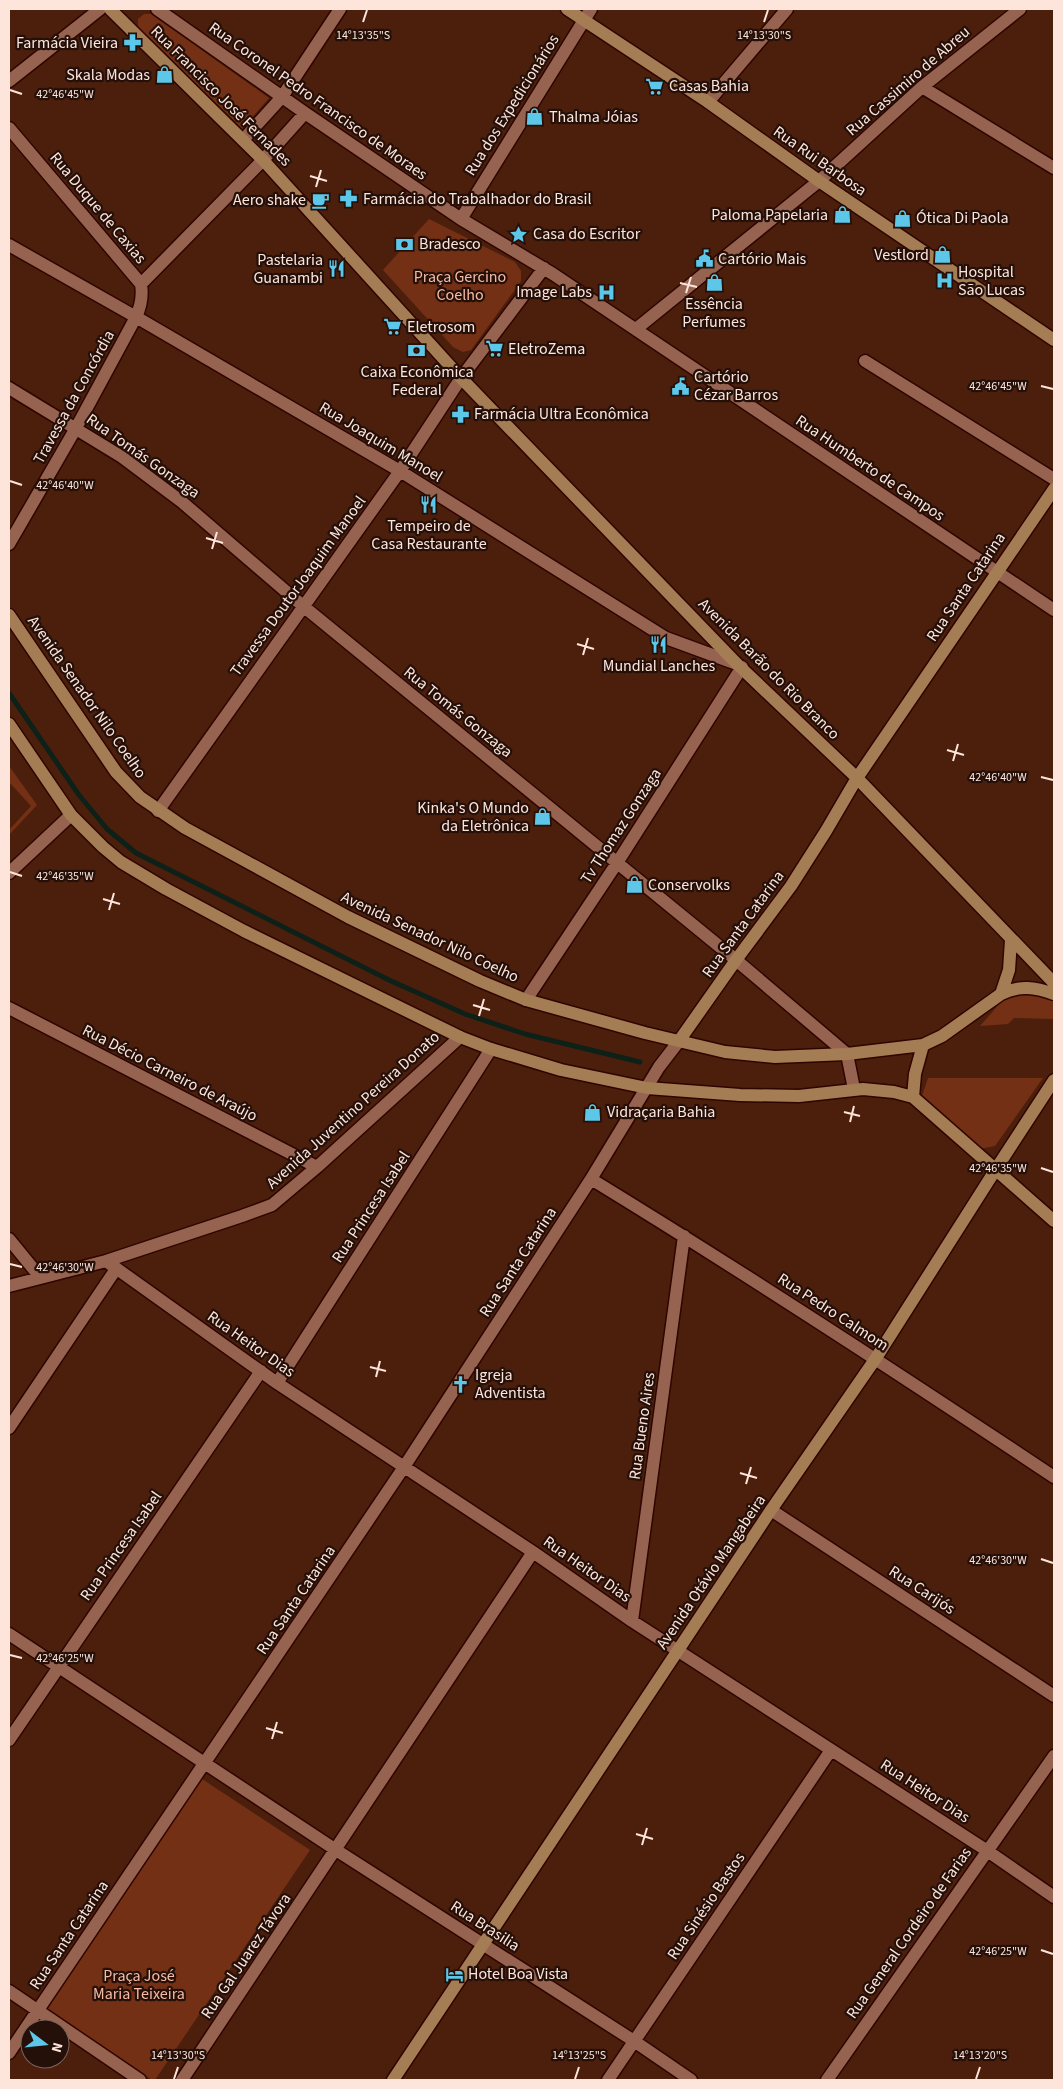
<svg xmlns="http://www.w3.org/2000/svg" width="1063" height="2089" viewBox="0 0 1063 2089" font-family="'Source Sans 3',sans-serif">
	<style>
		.green { fill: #743014 }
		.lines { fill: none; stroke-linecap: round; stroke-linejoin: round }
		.stream { stroke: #0e2118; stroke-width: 5 }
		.street-casing { stroke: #2f0500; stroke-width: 15 }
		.secondary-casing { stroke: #2f0500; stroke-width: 15 }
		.street { stroke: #966350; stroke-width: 12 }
		.secondary { stroke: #a57d54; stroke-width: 12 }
		.ticks { fill: none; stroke: #fde5dc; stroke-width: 2 }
		.labels { text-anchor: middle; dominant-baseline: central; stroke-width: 4.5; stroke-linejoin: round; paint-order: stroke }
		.poi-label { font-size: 16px; fill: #fde5dc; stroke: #241009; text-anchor: start }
		.street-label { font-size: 16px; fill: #fde5dc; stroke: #241009 }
		.park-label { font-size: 16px; fill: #f7baa4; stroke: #241009 }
		.ticks-label { font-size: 12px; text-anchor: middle; fill: #fde5dc; stroke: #241009; stroke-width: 4.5; stroke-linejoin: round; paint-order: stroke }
	</style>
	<rect width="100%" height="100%" fill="#4c1f0d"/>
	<!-- green -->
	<path class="green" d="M144 14H151L269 98 242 129 138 27V19Z
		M429 219 515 262 521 271V281L471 350 463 352 453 347 383 270Z
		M9 766 37 805 9 835V830L31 806 9 782Z
		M1016 990 1050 996 1054 1001V1019L1014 1018 1008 1024 980 1026 1009 993Z
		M928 1078H1043L995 1146 979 1149 927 1110 922 1096Z
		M199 1777 310 1850 155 2080H152L43 2008Z"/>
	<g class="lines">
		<!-- stream -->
		<path class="stream" d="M9 693 79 795 107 829 136 853 389 980 465 1014 525 1034 640 1062"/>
		<defs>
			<path id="street" d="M157 9 305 113 461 219 553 274 1054 610
				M9 81 100 9
				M922 87 1054 168
				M708 102 787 9
				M9 128 141 284C143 296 141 306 136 317L76 428 9 544
				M243 140 282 97 340 9
				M461 219 591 9
				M9 245 136 317 400 471 666 638 737 664
				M141 284 263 160 305 113
				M636 329 819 181 922 87 1020 9
				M865 361 1054 479
				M9 388 122 457 182 502 303 606 736 960 847 1054 854 1089
				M158 811 400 471 461 378 544 268
				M9 873 71 815
				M526 1000 617 863 742 667
				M9 1008 317 1167
				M591 1179C748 1275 901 1375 1054 1477
				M9 1239 40 1277
				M106 1261 277 1383 533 1552 632 1621 986 1850 1054 1897
				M9 1286 106 1261 242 1216 272 1205 317 1167 460 1037
				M277 1383 491 1049
				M9 1428 116 1269
				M771 1510 1054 1696
				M632 1621 684 1236
				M9 1634 336 1850 634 2041 691 2080
				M9 1740 261 1371
				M9 1991 140 2080
				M9 2053 404 1467 591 1179 659 1067 679 1041
				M182 2080 533 1552
				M608 2080 831 1750
				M827 2080 1054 1756"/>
			<path id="secondary" d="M110 9 263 160 461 378 737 664 857 778 1054 983
				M567 9 708 102 819 181 1054 340
				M9 615 116 772 140 797 185 828 348 917 480 981 526 1000 645 1033 725 1052 775 1057 847 1054 923 1045 942 1036 1001 994C1020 985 1035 987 1054 994
				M9 724 71 815 103 847 121 862 166 889 244 931 460 1037 491 1049 561 1070 647 1088 740 1095 799 1096 863 1089 894 1092 913 1097 1054 1221
				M1001 994 1009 970 1011 940
				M679 1041 736 960 791 886 826 831 857 778 1054 489
				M913 1097 915 1074 923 1045
				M393 2080 771 1510 876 1358 996 1169 1054 1080"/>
		</defs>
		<!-- street casing -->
		<use href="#street" class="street-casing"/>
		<!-- secondary casing -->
		<use href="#secondary" class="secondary-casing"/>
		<!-- street -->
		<use href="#street" class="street"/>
		<!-- secondary -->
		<use href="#secondary" class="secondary"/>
	</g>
	<!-- ticks -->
	<path class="ticks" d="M363 22 367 10M764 22 768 10M10 90 22 94M310 176 327 181M316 187 321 170M680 283 697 287M686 293 691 277M1041 386 1053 389M10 481 22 485M206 538 223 543M212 549 217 532M577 644 594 649M583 655 588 638M947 750 964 755M953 761 958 744M1041 777 1053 780M10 872 22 876M103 899 120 904M109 910 114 893M473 1005 490 1010M479 1016 484 999M844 1112 860 1116M850 1122 854 1106M1041 1168 1053 1172M10 1264 22 1267M370 1367 386 1371M376 1377 380 1361M740 1473 757 1478M746 1484 751 1467M1041 1559 1053 1563M10 1655 22 1658M266 1728 283 1733M272 1739 277 1722M636 1834 653 1839M642 1845 647 1828M1041 1950 1053 1954M174 2079 178 2067M575 2079 579 2067M976 2079 980 2067"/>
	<!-- icons -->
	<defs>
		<symbol id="pharmacy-bare" viewBox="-9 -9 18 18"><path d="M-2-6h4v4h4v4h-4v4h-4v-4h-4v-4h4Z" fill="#5cc7e8" stroke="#241009" stroke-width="2.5" paint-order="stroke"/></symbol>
		<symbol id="shop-bare" viewBox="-9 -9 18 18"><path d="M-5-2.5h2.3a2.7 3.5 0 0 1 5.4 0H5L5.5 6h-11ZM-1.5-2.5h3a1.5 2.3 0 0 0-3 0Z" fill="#5cc7e8" stroke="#241009" stroke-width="2.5" paint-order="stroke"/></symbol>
		<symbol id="supermarket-bare" viewBox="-9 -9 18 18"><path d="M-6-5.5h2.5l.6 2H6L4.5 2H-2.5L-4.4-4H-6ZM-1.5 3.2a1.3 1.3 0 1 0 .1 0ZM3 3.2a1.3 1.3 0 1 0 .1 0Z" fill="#5cc7e8" stroke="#241009" stroke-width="2.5" paint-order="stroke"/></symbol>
		<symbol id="cafe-bare" viewBox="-9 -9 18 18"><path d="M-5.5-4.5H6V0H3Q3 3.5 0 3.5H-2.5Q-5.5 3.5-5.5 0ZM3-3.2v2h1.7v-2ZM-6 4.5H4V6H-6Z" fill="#5cc7e8" stroke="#241009" stroke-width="2.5" paint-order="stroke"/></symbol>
		<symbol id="sight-bare" viewBox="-9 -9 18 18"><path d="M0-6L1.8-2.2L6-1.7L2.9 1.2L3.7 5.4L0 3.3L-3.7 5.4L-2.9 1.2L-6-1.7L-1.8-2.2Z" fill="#5cc7e8" stroke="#241009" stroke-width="2.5" paint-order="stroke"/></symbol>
		<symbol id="bank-bare" viewBox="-9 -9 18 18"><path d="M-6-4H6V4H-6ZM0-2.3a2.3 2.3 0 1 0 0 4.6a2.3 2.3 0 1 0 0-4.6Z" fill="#5cc7e8" stroke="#241009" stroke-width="2.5" paint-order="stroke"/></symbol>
		<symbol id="civic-bare" viewBox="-9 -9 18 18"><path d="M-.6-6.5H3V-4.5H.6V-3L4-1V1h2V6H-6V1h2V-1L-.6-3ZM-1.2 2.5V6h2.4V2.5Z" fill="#5cc7e8" stroke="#241009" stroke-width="2.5" paint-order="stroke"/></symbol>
		<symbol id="restaurant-bare" viewBox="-9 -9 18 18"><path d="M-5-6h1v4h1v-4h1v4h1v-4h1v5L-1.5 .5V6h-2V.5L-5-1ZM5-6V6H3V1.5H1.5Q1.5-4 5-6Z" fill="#5cc7e8" stroke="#241009" stroke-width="2.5" paint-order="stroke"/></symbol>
		<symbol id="hospital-bare" viewBox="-9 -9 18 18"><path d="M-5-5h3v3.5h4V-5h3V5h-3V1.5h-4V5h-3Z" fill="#5cc7e8" stroke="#241009" stroke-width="2.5" paint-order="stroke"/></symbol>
		<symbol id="church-bare" viewBox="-9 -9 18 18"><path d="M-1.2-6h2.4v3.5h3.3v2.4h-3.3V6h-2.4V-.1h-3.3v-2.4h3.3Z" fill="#5cc7e8" stroke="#241009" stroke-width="2.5" paint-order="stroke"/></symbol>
		<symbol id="hotel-bare" viewBox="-9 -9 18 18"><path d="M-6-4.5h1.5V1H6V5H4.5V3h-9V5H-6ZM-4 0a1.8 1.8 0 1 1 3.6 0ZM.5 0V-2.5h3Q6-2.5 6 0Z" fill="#5cc7e8" stroke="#241009" stroke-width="2.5" paint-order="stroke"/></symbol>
	</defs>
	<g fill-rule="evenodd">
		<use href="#pharmacy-bare" x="120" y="30" width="25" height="25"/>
		<use href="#shop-bare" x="152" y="62" width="25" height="25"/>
		<use href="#supermarket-bare" x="642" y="74" width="25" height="25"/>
		<use href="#shop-bare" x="522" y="104" width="25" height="25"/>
		<use href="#pharmacy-bare" x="336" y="186" width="25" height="25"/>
		<use href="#cafe-bare" x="308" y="188" width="25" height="25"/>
		<use href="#shop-bare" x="830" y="202" width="25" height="25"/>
		<use href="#shop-bare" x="890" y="206" width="25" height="25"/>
		<use href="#sight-bare" x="506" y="222" width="25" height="25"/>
		<use href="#bank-bare" x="392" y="232" width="25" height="25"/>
		<use href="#shop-bare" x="930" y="242" width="25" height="25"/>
		<use href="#civic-bare" x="692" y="246" width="25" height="25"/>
		<use href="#restaurant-bare" x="324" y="256" width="25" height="25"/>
		<use href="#hospital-bare" x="932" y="268" width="25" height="25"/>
		<use href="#shop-bare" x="702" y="270" width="25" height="25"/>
		<use href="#hospital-bare" x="594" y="280" width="25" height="25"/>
		<use href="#supermarket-bare" x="380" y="314" width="25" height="25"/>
		<use href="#supermarket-bare" x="482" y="336" width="25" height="25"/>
		<use href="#bank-bare" x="404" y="338" width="25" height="25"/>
		<use href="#civic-bare" x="668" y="374" width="25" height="25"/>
		<use href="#pharmacy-bare" x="448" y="402" width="25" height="25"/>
		<use href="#restaurant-bare" x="416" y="492" width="25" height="25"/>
		<use href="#restaurant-bare" x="646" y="632" width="25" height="25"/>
		<use href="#shop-bare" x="530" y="804" width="25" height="25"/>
		<use href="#shop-bare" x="622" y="872" width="25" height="25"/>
		<use href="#shop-bare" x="580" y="1100" width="25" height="25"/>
		<use href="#church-bare" x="448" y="1372" width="25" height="25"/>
		<use href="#hotel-bare" x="442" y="1962" width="25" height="25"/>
	</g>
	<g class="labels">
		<!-- poi labels -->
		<g class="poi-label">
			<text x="118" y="43" text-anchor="end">Farmácia Vieira</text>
			<text x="150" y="75" text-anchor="end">Skala Modas</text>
			<text x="669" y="86">Casas Bahia</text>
			<text x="549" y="117">Thalma Jóias</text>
			<text x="363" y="199">Farmácia do Trabalhador do Brasil</text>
			<text x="306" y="200" text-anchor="end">Aero shake</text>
			<text x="828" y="215" text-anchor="end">Paloma Papelaria</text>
			<text x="916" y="218">Ótica Di Paola</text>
			<text x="533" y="234">Casa do Escritor</text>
			<text x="419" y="244">Bradesco</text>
			<text x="929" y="255" text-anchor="end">Vestlord</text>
			<text x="718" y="259">Cartório Mais</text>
			<text x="323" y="260" text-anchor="end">Pastelaria<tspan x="323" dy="18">Guanambi</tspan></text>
			<text x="958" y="272">Hospital<tspan x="958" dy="18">São Lucas</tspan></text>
			<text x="592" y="292" text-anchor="end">Image Labs</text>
			<text x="714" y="304" text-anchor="middle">Essência<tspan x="714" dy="18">Perfumes</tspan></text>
			<text x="407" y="327">Eletrosom</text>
			<text x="508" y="349">EletroZema</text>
			<text x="417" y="372" text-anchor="middle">Caixa Econômica<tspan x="417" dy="18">Federal</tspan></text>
			<text x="694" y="377">Cartório<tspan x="694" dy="18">Cézar Barros</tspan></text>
			<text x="474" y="414">Farmácia Ultra Econômica</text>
			<text x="429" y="526" text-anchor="middle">Tempeiro de<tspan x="429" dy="18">Casa Restaurante</tspan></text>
			<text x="659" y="666" text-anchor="middle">Mundial Lanches</text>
			<text x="529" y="808" text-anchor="end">Kinka's O Mundo<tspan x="529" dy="18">da Eletrônica</tspan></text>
			<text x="648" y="885">Conservolks</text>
			<text x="607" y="1112">Vidraçaria Bahia</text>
			<text x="475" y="1375">Igreja<tspan x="475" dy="18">Adventista</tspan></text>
			<text x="468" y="1974">Hotel Boa Vista</text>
		</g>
		<!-- street labels -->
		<g class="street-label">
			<text transform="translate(908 81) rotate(-41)">Rua Cassimiro de Abreu</text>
			<text transform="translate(221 96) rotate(45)">Rua Francisco José Fernades</text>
			<text transform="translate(318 101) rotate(35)">Rua Coronel Pedro Francisco de Moraes</text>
			<text transform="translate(512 105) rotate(-58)">Rua dos Expedicionários</text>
			<text transform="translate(820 161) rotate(35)">Rua Rui Barbosa</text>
			<text transform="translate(98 208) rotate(50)">Rua Duque de Caxias</text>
			<text transform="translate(74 397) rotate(-61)">Travessa da Concórdia</text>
			<text transform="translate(381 442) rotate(31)">Rua Joaquim Manoel</text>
			<text transform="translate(143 456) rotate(35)">Rua Tomás Gonzaga</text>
			<text transform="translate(870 468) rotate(34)">Rua Humberto de Campos</text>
			<text transform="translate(298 586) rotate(-54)">Travessa DoutorJoaquim Manoel</text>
			<text transform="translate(966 587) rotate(-56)">Rua Santa Catarina</text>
			<text transform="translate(769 669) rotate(45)">Avenida Barão do Rio Branco</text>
			<text transform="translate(87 697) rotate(55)">Avenida Senador Nilo Coelho</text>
			<text transform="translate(458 712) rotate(39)">Rua Tomás Gonzaga</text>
			<text transform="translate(621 826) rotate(-57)">Tv Thomaz Gonzaga</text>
			<text transform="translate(743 924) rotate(-54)">Rua Santa Catarina</text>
			<text transform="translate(430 937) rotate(25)">Avenida Senador Nilo Coelho</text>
			<text transform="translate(170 1073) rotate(27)">Rua Décio Carneiro de Araújo</text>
			<text transform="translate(353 1110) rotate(-42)">Avenida Juventino Pereira Donato</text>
			<text transform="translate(371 1207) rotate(-57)">Rua Princesa Isabel</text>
			<text transform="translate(518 1262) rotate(-57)">Rua Santa Catarina</text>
			<text transform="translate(833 1312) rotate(33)">Rua Pedro Calmom</text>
			<text transform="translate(251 1344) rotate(35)">Rua Heitor Dias</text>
			<text transform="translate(642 1426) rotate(-82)">Rua Bueno Aires</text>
			<text transform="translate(121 1546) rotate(-55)">Rua Princesa Isabel</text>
			<text transform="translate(587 1569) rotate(35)">Rua Heitor Dias</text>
			<text transform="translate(711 1572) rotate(-56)">Avenida Otávio Mangabeira</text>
			<text transform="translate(922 1590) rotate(33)">Rua Carijós</text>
			<text transform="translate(296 1600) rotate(-56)">Rua Santa Catarina</text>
			<text transform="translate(925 1791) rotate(33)">Rua Heitor Dias</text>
			<text transform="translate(706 1906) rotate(-56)">Rua Sinésio Bastos</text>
			<text transform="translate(485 1926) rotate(33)">Rua Brasilia</text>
			<text transform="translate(909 1933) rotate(-55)">Rua General Cordeiro de Farias</text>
			<text transform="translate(69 1935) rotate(-56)">Rua Santa Catarina</text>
			<text transform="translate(246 1956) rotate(-56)">Rua Gal Juarez Távora</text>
		</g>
		<!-- park labels -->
		<g class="park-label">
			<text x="460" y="277">Praça Gercino<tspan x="460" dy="18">Coelho</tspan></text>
			<text x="139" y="1976">Praça José<tspan x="139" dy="18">Maria Teixeira</tspan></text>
		</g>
	</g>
	<g class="ticks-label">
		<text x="363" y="39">14°13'35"S</text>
		<text x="764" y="39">14°13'30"S</text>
		<text x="65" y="98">42°46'45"W</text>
		<text x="998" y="390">42°46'45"W</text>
		<text x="65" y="489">42°46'40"W</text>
		<text x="998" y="781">42°46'40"W</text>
		<text x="65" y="880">42°46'35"W</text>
		<text x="998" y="1172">42°46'35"W</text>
		<text x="65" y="1271">42°46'30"W</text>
		<text x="998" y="1564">42°46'30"W</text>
		<text x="65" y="1662">42°46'25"W</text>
		<text x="998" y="1955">42°46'25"W</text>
		<text x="178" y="2059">14°13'30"S</text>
		<text x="579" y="2059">14°13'25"S</text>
		<text x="980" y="2059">14°13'20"S</text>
	</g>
	<!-- border -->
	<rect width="1063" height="2089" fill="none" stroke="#fde5dc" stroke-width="20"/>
	<!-- north arrow -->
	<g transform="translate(45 2044) rotate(106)"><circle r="24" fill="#241009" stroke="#7b655d"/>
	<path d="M0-4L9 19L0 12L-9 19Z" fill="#5cc7e8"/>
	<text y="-8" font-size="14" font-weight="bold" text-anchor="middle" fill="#fde5dc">N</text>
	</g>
</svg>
